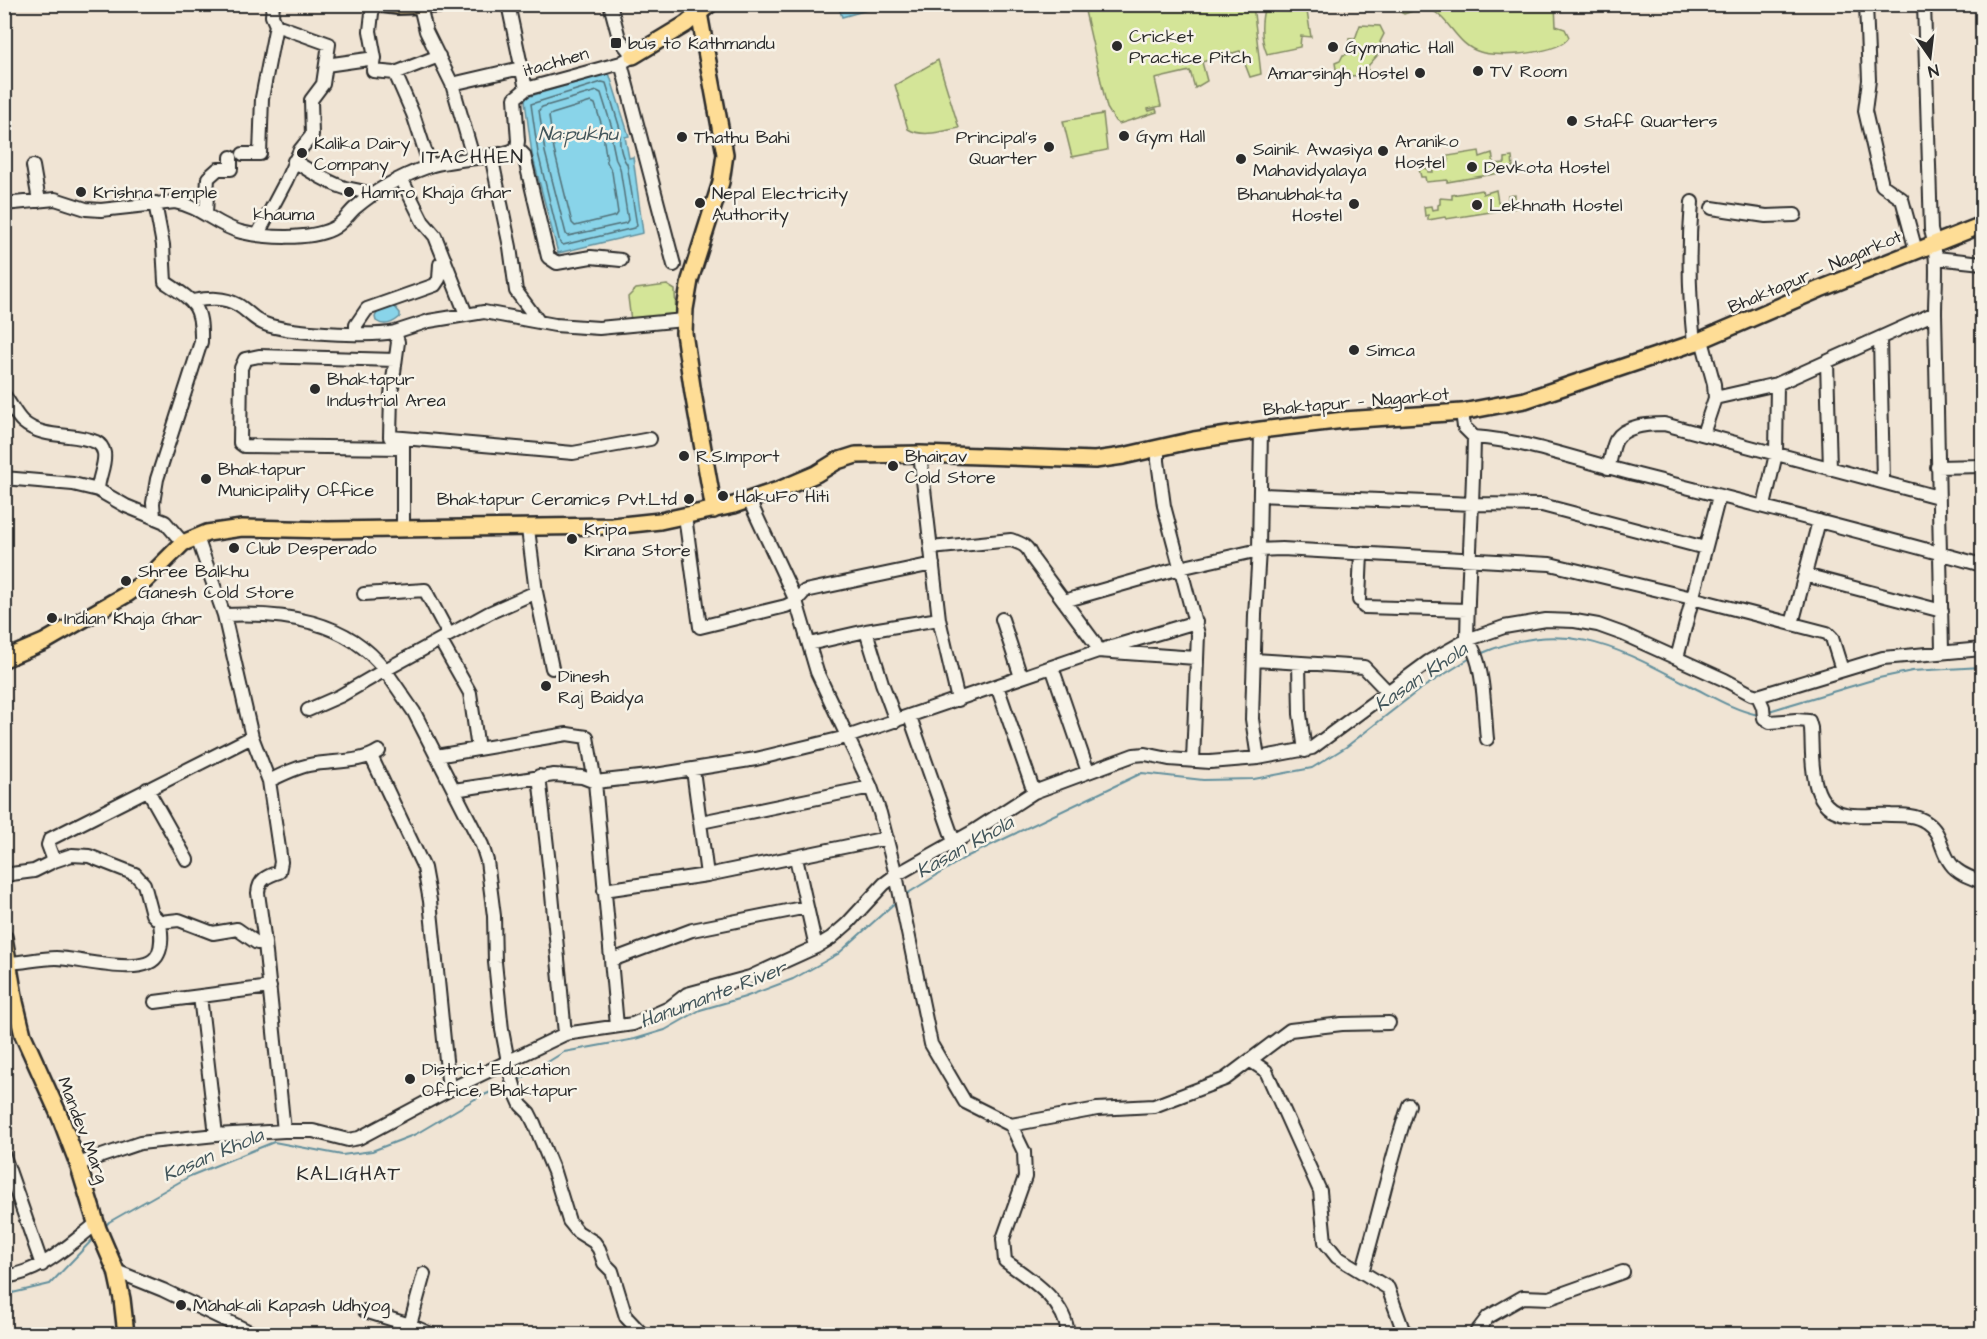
<svg xmlns="http://www.w3.org/2000/svg" width="1987" height="1339" viewBox="0 0 1987 1339" font-family="'Architects Daughter',sans-serif">
	<style>
		.green { fill: #d4e598; stroke: #808862; stroke-width: 1.5 }
		.water { fill: #89d4e9; stroke: #63909d; stroke-width: 1.5 }
		.lines { fill: none; stroke-linecap: round; stroke-linejoin: round }
		.shore { stroke: #516f77; stroke-width: 1.5 }
		.stream { stroke: #63909d; stroke-width: 2 }
		.minor-casing { stroke: #2b2b2b; stroke-width: 16 }
		.major-casing { stroke: #2b2b2b; stroke-width: 20 }
		.minor { stroke: #f7f3e8; stroke-width: 12 }
		.major { stroke: #fedd96; stroke-width: 15 }
		.poi-dot { fill: #2b2b2b; stroke: #f7f3e8; stroke-width: 2 }
		.labels { text-anchor: middle; dominant-baseline: central; stroke-width: 5; stroke-linejoin: round; paint-order: stroke }
		.poi-label { font-size: 18px; fill: #2b2b2b; stroke: #f7f3e8; text-anchor: start }
		.street-label { font-size: 18px; fill: #2b2b2b; stroke: #f7f3e8 }
		.water-label { font-size: 20px; font-style: italic; fill: #42555a; stroke: #f7f3e8 }
		.neighbourhood-label { font-size: 20px; letter-spacing: 1.5px; fill: #2b2b2b; stroke: #f7f3e8 }
	</style>
	<rect width="100%" height="100%" fill="#f0e4d4"/>
	<filter id="ink" filterUnits="userSpaceOnUse"><feTurbulence type="fractalNoise" baseFrequency=".0167" numOctaves="2"/><feDisplacementMap in="SourceGraphic" scale="12" xChannelSelector="R" yChannelSelector="G"/><feConvolveMatrix kernelMatrix="1 2 1 2 8 2 1 2 1" color-interpolation-filters="sRGB"/></filter>
	<g filter="url(#ink)">
		<!-- green -->
		<path class="green" d="M1089 5H1253L1261 74 1250 77 1240 51 1202 62 1207 81 1195 88 1190 71 1155 79 1161 106 1148 109 1149 111 1156 109 1157 112 1119 124 1115 121 1107 108 1085 11V7Z
			M1265 5H1306L1311 37 1301 36 1300 47 1267 54C1260 38 1261 20 1265 5Z
			M1388 5H1555L1556 26 1565 29 1569 37C1560 54 1497 58 1480 52 1462 47 1454 30 1442 18 1438 14 1432 10 1428 6L1404 14Z
			M1360 25 1380 26 1384 34 1380 42 1384 48 1368 66V75L1349 76 1336 69 1335 63 1340 61 1343 55 1349 54V38L1355 39Z
			M938 60 959 128C943 131 923 138 908 129L895 85Z
			M1103 114 1107 150 1072 157 1063 121Z
			M1479 151 1480 157 1492 153 1494 164 1505 163V158L1512 157 1513 167H1511L1512 171 1447 182V180L1426 182 1425 177H1421L1419 169 1427 168 1428 172H1433L1432 166 1436 165 1435 161 1443 160 1444 163 1449 162 1448 156Z
			M1482 190 1483 194 1496 190 1498 202 1508 201V196L1515 195 1516 208 1446 219 1445 217 1428 220V215L1425 216 1424 207 1431 206 1432 210 1438 209V205L1440 204V198L1452 199V195Z
			M667 285 675 290 676 317 631 321 628 297 636 289Z"/>
		<!-- water -->
		<path class="water" d="M838 5V4L885 5 842 17Z
			M609 73 629 136 625 137 629 158 633 157 643 233 558 253 532 154 525 101 527 97Z
			M391 307H395L400 313V317C393 323 384 327 376 321L375 317 378 311Z"/>
		<g class="lines">
			<!-- shore -->
			<path class="shore" d="M602 82 606 83 621 132C618 142 621 156 627 164L637 226 634 228 563 245 560 243 538 153 531 104Z
				M597 91 601 93 613 131 612 141 616 160 620 168 628 220 626 223 568 236 566 234 545 152 539 110 542 107Z
				M591 102 595 104 604 132V142L607 162 612 172 618 213 616 216 575 226 572 223 554 150 549 116 552 114Z"/>
			<!-- stream -->
			<path class="stream" d="M1480 654C1565 617 1616 647 1691 686 1713 697 1734 710 1758 715
				M1769 711 1879 678 1912 671 1982 667
				M905 895 966 857 1142 773 1203 780 1254 779 1312 768 1346 747 1419 690 1472 657
				M517 1081 564 1052 635 1039 665 1030 700 1010 745 997 793 979 838 954 898 900
				M103 1229 109 1222 190 1176 274 1142 342 1155 372 1151 416 1134 475 1099 509 1084
				M4 1295 50 1284 95 1237"/>
			<defs>
				<path id="minor" d="M373 4 370 31 375 58 373 71 395 73 439 56
					M508 4 526 89
					M1866 4 1869 80 1865 111 1882 185 1902 199 1916 251
					M1924 4 1931 230C1939 257 1935 285 1935 313L1942 651
					M420 6 426 31 452 84 473 157
					M621 63 674 265
					M326 65 375 58
					M395 73 413 114 430 166
					M452 84 521 68
					M517 148 524 155 548 257 557 263 591 257 621 260
					M243 154H260L262 98 276 25 272 16 273 4
					M491 155 510 247 516 291 539 322
					M294 161C310 171 327 182 345 188 355 190 364 191 373 195
					M33 166 39 201
					M401 178 423 222 435 236 466 314
					M1692 202C1688 249 1689 296 1694 343
					M4 204 55 199 86 209 101 210 175 202C200 206 217 226 241 232 265 238 309 240 332 229 343 224 347 215 355 208 376 190 402 176 427 167 450 158 502 159 517 148L518 141 515 98 526 89 621 63 633 56 619 38 610 4
					M1712 208 1766 216 1795 215
					M206 213 208 178 218 169H231V157
					M258 234 286 181 300 150 312 135 311 100 323 84 329 44 276 25
					M1936 258 1982 263
					M193 301C209 298 224 297 238 305 248 311 254 320 265 324 287 333 371 337 395 332
					M356 333V325L367 309 435 285 439 279 440 264 445 260
					M1880 338 1883 481
					M1702 340 1714 384 1715 398 1703 434
					M395 360 259 356 245 359 241 368 240 443 244 446 403 448
					M1827 362 1830 469
					M4 395C10 403 16 416 23 422 44 440 74 432 96 442 100 444 103 448 104 453 106 464 98 478 98 490L126 506 165 522 183 543
					M1715 398 1777 384 1935 313
					M1462 412 1464 427 1474 437C1473 505 1468 572 1467 640 1485 660 1484 712 1487 739
					M1474 437C1529 441 1584 462 1638 475 1753 504 1868 533 1982 565
					M403 438 573 453 650 439
					M1158 447V461L1164 506 1198 634 1193 761
					M920 454 939 619 958 700
					M1937 467 1982 466
					M1608 468C1611 460 1612 447 1616 440 1625 425 1649 424 1664 424L1938 497
					M4 478 73 484 98 490
					M1260 495 1473 504 1542 505 1705 548
					M749 500 796 601 817 672 871 787 880 813 896 875 931 1044 965 1102 1011 1125 1097 1109 1154 1106 1225 1079 1290 1030 1342 1024 1389 1023
					M1764 506 1776 454 1777 384
					M685 516 700 627 786 606 796 601 805 591 933 564
					M154 517 153 503 157 479 201 342C202 305 195 302 165 282L163 245 155 203
					M403 529V438L390 437 391 395 398 342 395 332 429 321 484 312 555 325 599 328 684 320
					M528 529 536 592 552 668
					M197 537 224 615C283 612 347 620 385 670L340 696 308 710
					M931 548 1011 540C1023 544 1028 546 1032 558L1095 643 1098 651 1196 658
					M1805 575 1942 611
					M536 592 489 613 385 670 414 712 482 845 487 861 494 916 495 962 502 1030 510 1072 517 1096 521 1105 529 1113 534 1123 554 1172 569 1221 578 1232 594 1242 599 1249 604 1263 612 1271 626 1317 642 1334
					M364 594 425 590 449 635
					M1359 600 1361 553
					M1064 601 1180 568 1259 550 1282 549 1550 564 1692 598 1827 633 1832 638 1842 670
					M1364 607 1467 610
					M1002 619 1021 677
					M1792 624 1819 521
					M866 631 882 683 896 721
					M440 640 470 693 478 749
					M809 644 866 631 939 619
					M1677 658 1719 496
					M1254 660 1364 667 1389 693
					M1299 663 1300 714 1305 751
					M1052 667 1088 772
					M997 686 1034 792
					M1758 696 1763 707 1764 718 1770 722 1796 720 1809 721 1811 728C1813 756 1807 808 1845 814 1860 817 1875 814 1891 815 1903 815 1916 815 1926 822 1942 832 1940 850 1951 864 1958 874 1972 878 1982 882
					M910 717 954 842
					M371 756 424 868 430 901 449 1090
					M436 756 567 734 587 737 595 782 617 1026
					M1258 758 1252 719 1255 615 1259 550 1261 430
					M693 770 707 875
					M539 776 550 873 565 1034
					M269 781C283 774 295 768 309 765 333 760 359 764 379 751
					M147 789 187 860
					M454 790 554 775 582 777 595 782 649 776 756 759 847 737 1098 651 1196 622
					M701 822 871 787
					M796 858 816 947
					M54 861 48 845 50 839 252 737
					M4 877 11 874 34 871 54 861 72 855 89 856 135 874 144 884 152 914 160 922 179 920 213 933 237 929 257 943H265L258 893C259 879 267 876 279 872L281 862 269 781 252 737 224 615
					M604 890 707 875 887 838
					M265 943 284 1131
					M612 960 692 930 807 907
					M10 963C25 962 41 958 56 958 78 958 147 979 158 954 163 944 161 932 160 922
					M200 996 216 1135
					M155 1002 270 987
					M1251 1061 1266 1071 1320 1191 1325 1242 1337 1257 1388 1288 1403 1330 1409 1334
					M1011 1125 1024 1152 1025 1177 1003 1239 1005 1261C1030 1279 1065 1300 1068 1334
					M4 1156 42 1265
					M78 1164 140 1143 216 1135 284 1131H313L348 1140 359 1138 449 1090 565 1034 633 1024 669 1008 687 994 750 977 816 947 831 938 847 924 884 884 896 875 974 831 1034 792 1134 755 1145 754 1169 759 1210 762 1258 758 1312 748 1428 662 1467 640 1504 627 1546 620 1575 621 1598 625 1623 634 1725 680 1751 694 1758 696 1883 658 1982 649
					M116 1271 163 1290 254 1334
					M1362 1272C1379 1216 1390 1160 1409 1105
					M4 1277C40 1273 69 1245 96 1224
					M365 1311 410 1325 431 1334
					M410 1325 424 1274
					M1475 1334 1488 1317 1523 1297 1550 1298 1623 1272"/>
				<path id="major" d="M381 4 398 6 453 4
					M699 13 725 154 721 182 690 280 685 309 684 333 693 393 714 510
					M633 56 686 24 710 4
					M4 659 44 642 127 594 144 582 183 543 207 533 242 528 328 530 613 526 660 521 734 505 781 489 816 474 837 461 856 455 920 454 1095 460 1123 456 1194 440 1261 430 1344 420 1462 412 1525 400 1694 343 1820 289 1982 225
					M4 938 15 1002 23 1035 60 1117 78 1164 98 1229 116 1271 122 1299 126 1334"/>
			</defs>
			<!-- minor casing -->
			<use href="#minor" class="minor-casing"/>
			<!-- major casing -->
			<use href="#major" class="major-casing"/>
			<!-- minor -->
			<use href="#minor" class="minor"/>
			<!-- major -->
			<use href="#major" class="major"/>
		</g>
	</g>
	<!-- markers -->
	<g class="poi-dot">
		<rect x="610" y="37" width="12" height="12" rx="3"/>
		<circle cx="1117" cy="46" r="6"/>
		<circle cx="1333" cy="47" r="6"/>
		<circle cx="1478" cy="71" r="6"/>
		<circle cx="1420" cy="73" r="6"/>
		<circle cx="1572" cy="121" r="6"/>
		<circle cx="1124" cy="136" r="6"/>
		<circle cx="682" cy="137" r="6"/>
		<circle cx="1049" cy="147" r="6"/>
		<circle cx="1383" cy="151" r="6"/>
		<circle cx="302" cy="153" r="6"/>
		<circle cx="1241" cy="159" r="6"/>
		<circle cx="1472" cy="167" r="6"/>
		<circle cx="81" cy="192" r="6"/>
		<circle cx="349" cy="192" r="6"/>
		<circle cx="700" cy="203" r="6"/>
		<circle cx="1354" cy="204" r="6"/>
		<circle cx="1477" cy="205" r="6"/>
		<circle cx="1354" cy="350" r="6"/>
		<circle cx="315" cy="389" r="6"/>
		<circle cx="684" cy="456" r="6"/>
		<circle cx="893" cy="466" r="6"/>
		<circle cx="206" cy="479" r="6"/>
		<circle cx="723" cy="496" r="6"/>
		<circle cx="689" cy="499" r="6"/>
		<circle cx="572" cy="539" r="6"/>
		<circle cx="234" cy="548" r="6"/>
		<circle cx="126" cy="581" r="6"/>
		<circle cx="52" cy="618" r="6"/>
		<circle cx="546" cy="686" r="6"/>
		<circle cx="410" cy="1079" r="6"/>
		<circle cx="181" cy="1305" r="6"/>
	</g>
	<g class="labels">
		<!-- poi labels -->
		<g class="poi-label">
			<text x="1129" y="36">Cricket<tspan x="1129" dy="21">Practice Pitch</tspan></text>
			<text x="628" y="43">bus to Kathmandu</text>
			<text x="1345" y="47">Gymnatic Hall</text>
			<text x="1490" y="71">TV Room</text>
			<text x="1408" y="73" text-anchor="end">Amarsingh Hostel</text>
			<text x="1584" y="121">Staff Quarters</text>
			<text x="1136" y="136">Gym Hall</text>
			<text x="694" y="137">Thathu Bahi</text>
			<text x="1037" y="137" text-anchor="end">Principal's<tspan x="1037" dy="21">Quarter</tspan></text>
			<text x="1395" y="141">Araniko<tspan x="1395" dy="21">Hostel</tspan></text>
			<text x="314" y="143">Kalika Dairy<tspan x="314" dy="21">Company</tspan></text>
			<text x="1253" y="149">Sainik Awasiya<tspan x="1253" dy="21">Mahavidyalaya</tspan></text>
			<text x="1484" y="167">Devkota Hostel</text>
			<text x="93" y="192">Krishna Temple</text>
			<text x="361" y="192">Hamro Khaja Ghar</text>
			<text x="712" y="193">Nepal Electricity<tspan x="712" dy="21">Authority</tspan></text>
			<text x="1342" y="194" text-anchor="end">Bhanubhakta<tspan x="1342" dy="21">Hostel</tspan></text>
			<text x="1489" y="205">Lekhnath Hostel</text>
			<text x="1366" y="350">Simca</text>
			<text x="327" y="379">Bhaktapur<tspan x="327" dy="21">Industrial Area</tspan></text>
			<text x="696" y="456">R.S.Import</text>
			<text x="905" y="456">Bhairav<tspan x="905" dy="21">Cold Store</tspan></text>
			<text x="218" y="469">Bhaktapur<tspan x="218" dy="21">Municipality Office</tspan></text>
			<text x="735" y="496">HakuFo Hiti</text>
			<text x="677" y="499" text-anchor="end">Bhaktapur Ceramics Pvt.Ltd</text>
			<text x="584" y="529">Kripa<tspan x="584" dy="21">Kirana Store</tspan></text>
			<text x="246" y="548">Club Desperado</text>
			<text x="138" y="571">Shree Balkhu<tspan x="138" dy="21">Ganesh Cold Store</tspan></text>
			<text x="64" y="618">Indian Khaja Ghar</text>
			<text x="558" y="676">Dinesh<tspan x="558" dy="21">Raj Baidya</tspan></text>
			<text x="422" y="1069">District Education<tspan x="422" dy="21">Office, Bhaktapur</tspan></text>
			<text x="193" y="1305">Mahakali Kapash Udhyog</text>
		</g>
		<!-- street labels -->
		<g class="street-label">
			<text transform="translate(556 62) rotate(-16)">itachhen</text>
			<text x="284" y="214">khauma</text>
			<text transform="translate(1815 272) rotate(-23)">Bhaktapur — Nagarkot</text>
			<text transform="translate(1356 402) rotate(-5)">Bhaktapur — Nagarkot</text>
			<text transform="translate(83 1130) rotate(69)">Mandev Marg</text>
		</g>
		<!-- water labels -->
		<g class="water-label">
			<text x="578" y="134">Na:pukhu</text>
			<text transform="translate(1421 677) rotate(-34)">Kasan Khola</text>
			<text transform="translate(965 847) rotate(-29)">Kasan Khola</text>
			<text transform="translate(713 995) rotate(-21)">Hanumante River</text>
			<text transform="translate(213 1155) rotate(-23)">Kasan Khola</text>
		</g>
		<!-- neighbourhood labels -->
		<g class="neighbourhood-label">
			<text x="473" y="157">ITACHHEN</text>
			<text x="349" y="1174">KALIGHAT</text>
		</g>
	</g>
	<!-- margin -->
	<rect width="1987" height="1339" fill="none" stroke="#f7f3e8" stroke-width="24"/>
	<rect x="12" y="12" width="1963" height="1315" fill="none" stroke="#2b2b2b" stroke-width="2" filter="url(#ink)"/>
	<!-- north arrow -->
	<g transform="translate(1930 57) rotate(166)" stroke="#f7f3e8" stroke-width="4.5" paint-order="stroke">
	<path d="M0-4.5L10 22L0 15L-10 22Z" fill="#2b2b2b"/>
	<text y="-9" font-size="16" font-weight="bold" text-anchor="middle" fill="#2b2b2b">N</text>
	</g>
</svg>
